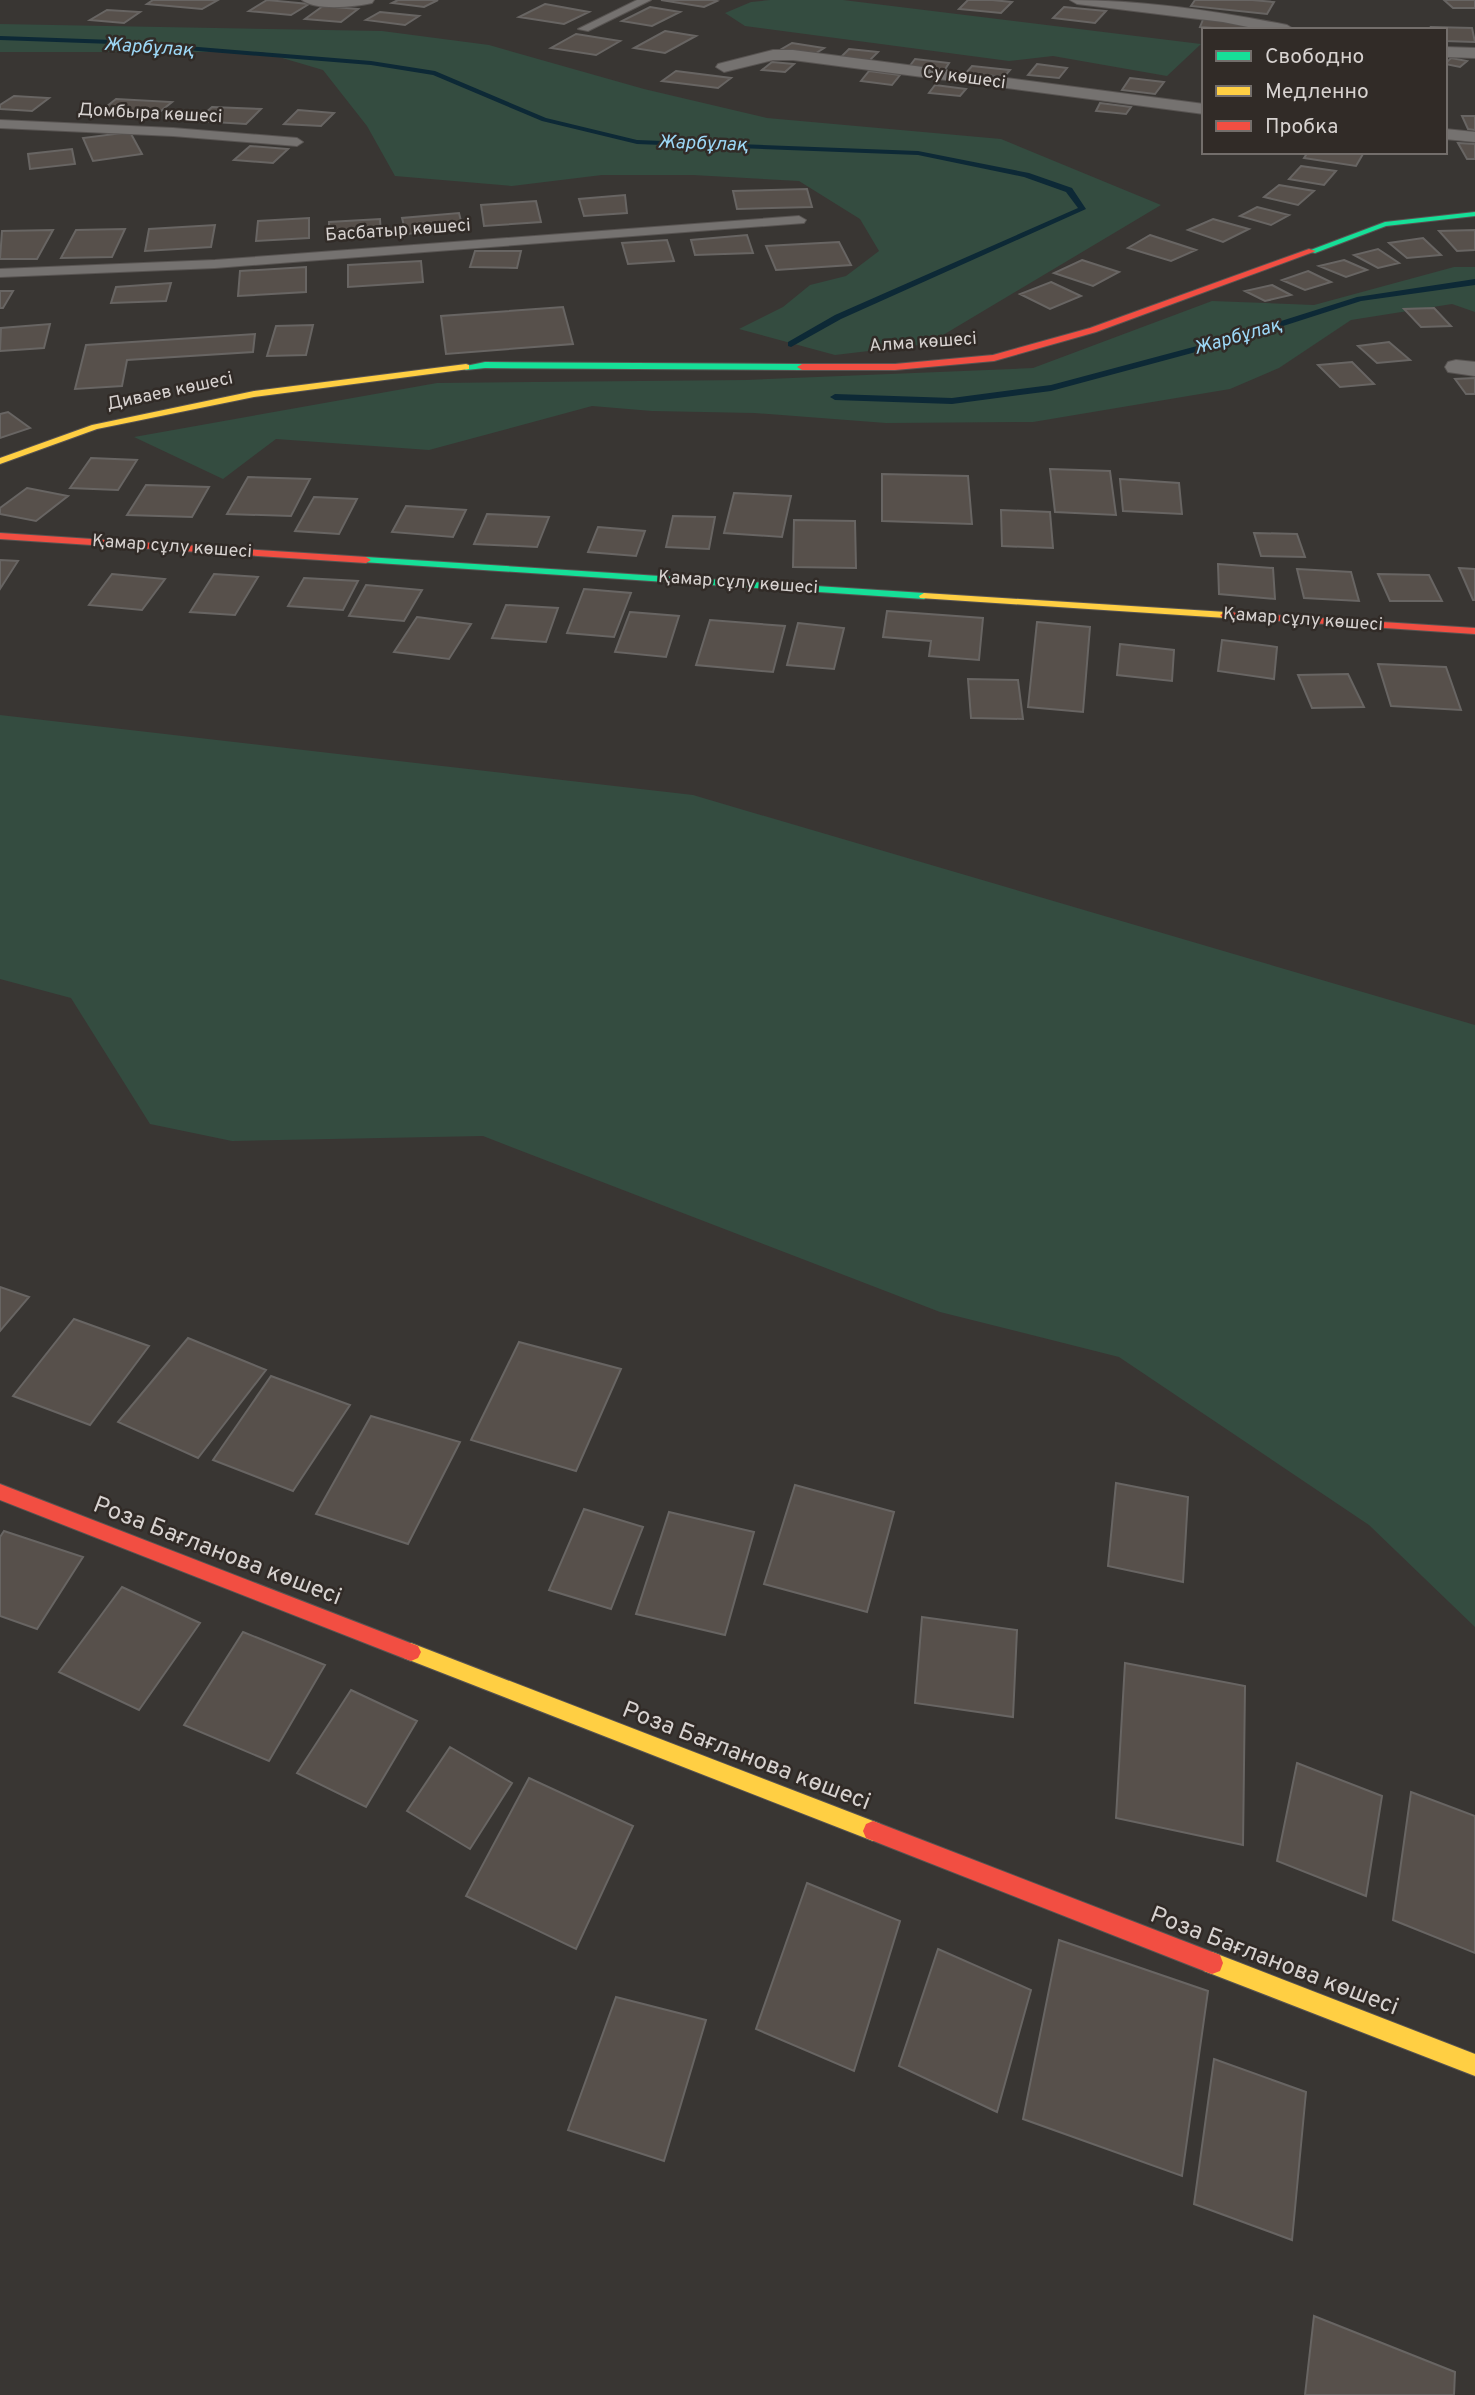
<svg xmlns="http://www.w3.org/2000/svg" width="1475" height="2395" viewBox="0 0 1475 2395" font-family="Overpass,sans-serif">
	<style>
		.green { fill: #344c40 }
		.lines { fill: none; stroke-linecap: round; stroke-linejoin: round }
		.stream { fill: #0d2936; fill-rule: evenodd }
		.building { fill: #57504b; stroke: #686563; stroke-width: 2 }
		.lane-casing { stroke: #585452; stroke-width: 2 }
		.street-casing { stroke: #585452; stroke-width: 2 }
		.fast-casing { stroke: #585452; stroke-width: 2 }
		.slow-casing { stroke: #585452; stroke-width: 2 }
		.jam-casing { stroke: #585452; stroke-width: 2 }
		.lane { fill: #757270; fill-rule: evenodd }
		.street { fill: #757270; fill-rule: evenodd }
		.fast { fill: #16e098; fill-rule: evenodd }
		.slow { fill: #ffcf43; fill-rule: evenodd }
		.jam { fill: #f24e42; fill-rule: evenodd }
		.labels { text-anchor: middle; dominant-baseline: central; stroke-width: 5; stroke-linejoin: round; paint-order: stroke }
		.far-street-label { font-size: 18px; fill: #d7d2d0; stroke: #312b27 }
		.far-water-label { font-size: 19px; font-style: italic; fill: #9dd8f7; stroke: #312b27 }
		.near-street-label { font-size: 24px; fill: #d7d2d0; stroke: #312b27 }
	</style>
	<rect width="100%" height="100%" fill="#393633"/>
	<!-- green -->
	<path class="green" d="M770 0H843L1201 44 1167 76 1053 56 1009 61 745 26 725 13 751 2Z
		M0 24 382 31 489 45 644 89 767 118 1001 139 1161 205 928 344 835 355 739 329 783 307 810 285 846 276 879 251 860 219 799 181 693 175H602L512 186 395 176 367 126 323 70 262 52H0Z
		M1454 267H1475V312L1452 304 1351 320 1279 368 1230 389 1033 422 886 423 754 413 652 411 592 406 429 450 276 439 223 479 134 437 437 383 746 380 1033 368 1212 301 1314 305Z
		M0 715 693 795 1475 1025V1627L1369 1525 1119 1357 940 1312 483 1136 232 1141 150 1124 71 998 0 979Z"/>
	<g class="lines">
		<!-- stream -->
		<path class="stream" d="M0 36 113 40 371 61 435 71 546 118 637 140 918 151 1029 173 1072 188 1086 209 841 319 791 347 788 346V342L835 315 1078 208 1066 192 1024 177 918 155 637 144 542 121 433 75 371 65 113 44 0 40Z
			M1475 279V285L1361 301 1233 342 1051 391 952 404 835 400 830 397 835 394 952 398 1051 385 1227 338 1357 297Z"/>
	</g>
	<!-- building -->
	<path class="building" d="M153 0H218L202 9 147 4Z
		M267 0 309 4 291 15 249 11Z
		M398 0H438L424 7 392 3Z
		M661 0H713L717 1 704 7Z
		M968 0H992L1012 2 1001 13 959 9Z
		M1195 0H1252L1274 2 1267 14 1191 6Z
		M1444 0H1475V8H1453Z
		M545 4 589 12 564 24 519 17Z
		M323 6 358 9 341 22 305 19Z
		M650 7 680 12 652 26 622 21Z
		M1064 7 1106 11 1095 23 1053 18Z
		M107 10 140 12 124 23 90 20Z
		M380 12 419 16 405 25 366 20Z
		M1204 17 1246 21 1243 30 1200 27Z
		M1431 27 1472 28 1475 42 1445 41V30H1432Z
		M665 31 696 36 665 53 634 48Z
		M576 34 620 41 596 55 551 48Z
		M792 43 824 48 813 55 780 50Z
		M849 49 878 52 868 62 839 59Z
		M1451 58 1467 61 1460 67 1445 64Z
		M915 59 949 63 944 71 909 67Z
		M772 62 794 64 785 72 762 70Z
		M1037 64 1067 68 1059 78 1028 75Z
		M972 66 1010 70 1004 77 966 73Z
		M676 71 731 78 718 88 662 81Z
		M869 71 900 75 892 85 861 81Z
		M1130 78 1164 82 1155 94 1122 90Z
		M935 85 966 89 960 96 929 93Z
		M14 96 49 98 32 111 0 109V105Z
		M116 99 172 102 152 118 96 115Z
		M1100 103 1131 107 1126 114 1096 111Z
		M212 107 261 109 246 124 196 121Z
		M298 110 334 113 321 126 284 124Z
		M1462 116H1475V130L1468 129Z
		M130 132 142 154 93 161 83 138Z
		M1458 143 1475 144V159H1467Z
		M250 146 288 149 273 163 234 160Z
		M72 149 75 164 30 169 28 154Z
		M1308 152H1352L1363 154 1356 166 1304 158Z
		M1301 166 1336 171 1324 185 1289 179Z
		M1279 185 1314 191 1298 205 1264 197Z
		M807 189 812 207 737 209 733 191Z
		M625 195 627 213 584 216 579 199Z
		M536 201 541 222 484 226 481 205Z
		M1257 207 1289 215 1271 225 1240 216Z
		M459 213 463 229 406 234 402 218Z
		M309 218V238L256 241 258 221Z
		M380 219 381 235 329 238V222Z
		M1213 219 1249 229 1223 242 1188 230Z
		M215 225 211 247 145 251 149 229Z
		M125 229 112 257 61 258 76 230Z
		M53 230 37 259H0L2 231Z
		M1475 230V250L1457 251 1439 231Z
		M747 235 753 253 695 255 691 240Z
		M1150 235 1196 250 1171 261 1128 248Z
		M1423 238 1441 255 1407 258 1389 243Z
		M667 240 674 261 628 264 622 243Z
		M839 242 851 265 776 270 766 246Z
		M1378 249 1399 263 1378 268 1354 255Z
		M475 251H521L517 268 470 267Z
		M1082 260 1119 272 1093 286 1054 273Z
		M1344 260 1367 270 1346 277 1319 266Z
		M421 261 423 282 348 287V265Z
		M306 267V292L238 296 240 271Z
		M1308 271 1331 282 1305 290 1282 280Z
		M1051 282 1081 296 1050 309 1020 294Z
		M171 283 166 301 111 303 116 287Z
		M1272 285 1291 295 1265 301 1245 291Z
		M0 291H13L3 308H0Z
		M563 307 573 344 446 354 441 316Z
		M1434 308 1451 326 1421 327 1404 309Z
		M50 324 44 348 0 351 1 328Z
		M313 325 306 355 267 356 276 326Z
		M255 334 253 352 127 360 122 386 75 389 86 345Z
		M1389 342 1410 360 1377 363 1358 346Z
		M1352 362 1374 384 1340 387 1318 365Z
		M1475 378V394H1466L1455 379Z
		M8 412 30 428 0 438V414Z
		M91 458 137 460 118 490 70 488Z
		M1050 469 1110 471 1116 515 1055 512Z
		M882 474 968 476 972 524 882 521Z
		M248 477 310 479 291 516 227 514Z
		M1120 479 1179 483 1182 514 1123 511Z
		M146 485 209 487 192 517 127 515Z
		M27 488 68 496 36 521 0 514V508Z
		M734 493 791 496 782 537 724 533Z
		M314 497 357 499 339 534 295 531Z
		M406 506 466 510 453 537 392 532Z
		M1001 510 1050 512 1053 548 1002 546Z
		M487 514 549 517 537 547 474 544Z
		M673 516 715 517 709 549 666 547Z
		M794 520 855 521 856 568 793 567Z
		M598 527 645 531 636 556 588 552Z
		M1254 533 1297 534 1305 557 1261 556Z
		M0 560 18 561 0 589Z
		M1218 564 1273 568 1275 599 1219 594Z
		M1459 568 1475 569V600H1473Z
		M1297 569 1351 572 1359 601 1304 598Z
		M112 574 165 579 142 610 89 605Z
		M214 574 258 577 235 615 190 612Z
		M1378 574 1429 575 1442 601H1390Z
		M304 578 358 581 343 610 288 606Z
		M366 585 422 590 404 621 349 616Z
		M584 589 631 593 614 637 567 633Z
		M506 605 558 608 546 642 492 638Z
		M887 611 983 618 979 660 929 656 931 641 883 637Z
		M630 612 679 616 666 657 615 652Z
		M417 617 471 624 449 659 394 652Z
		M710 620 785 626 773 672 696 665Z
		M1037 622 1090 627 1083 712 1028 707Z
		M798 623 844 628 834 669 787 665Z
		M1222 640 1277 647 1274 679 1218 671Z
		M1120 644 1174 650 1172 681 1117 675Z
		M1378 664 1446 667 1461 710 1391 706Z
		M1348 674 1364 707 1312 708 1298 675Z
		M968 679 1018 680 1023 719 971 718Z
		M0 1287 29 1297 0 1331Z
		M74 1319 149 1346 90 1425 13 1396Z
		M188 1338 266 1370 198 1458 118 1422Z
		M519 1342 621 1369 576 1471 471 1440Z
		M271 1376 350 1405 293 1491 213 1460Z
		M371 1416 460 1442 408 1544 316 1514Z
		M1116 1483 1188 1497 1183 1582 1108 1566Z
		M795 1485 894 1512 867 1612 764 1584Z
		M584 1509 643 1527 611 1609 549 1590Z
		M669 1512 754 1532 725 1635 636 1614Z
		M4 1531 83 1557 37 1629 0 1616V1537Z
		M122 1587 200 1623 139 1710 59 1672Z
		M922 1617 1017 1630 1013 1717 915 1703Z
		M243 1632 325 1665 269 1761 184 1725Z
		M1125 1663 1245 1686 1243 1845 1116 1818Z
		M351 1690 417 1721 366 1807 297 1773Z
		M450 1747 512 1783 470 1849 407 1811Z
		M1297 1763 1382 1796 1366 1896 1277 1861Z
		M529 1778 633 1826 576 1949 466 1896Z
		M1411 1792 1475 1816V1953L1393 1920Z
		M807 1883 900 1921 854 2071 756 2029Z
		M1059 1940 1208 1991 1182 2176 1023 2119Z
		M938 1949 1031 1990 997 2112 899 2066Z
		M616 1997 706 2020 664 2161 568 2130Z
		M1214 2059 1306 2092 1292 2240 1194 2204Z
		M1314 2316 1455 2372 1454 2395H1305Z"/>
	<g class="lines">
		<defs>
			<path id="lane" d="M637 0H651L588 31 578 29Z
				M0 120 173 128 297 138 303 142 297 146 173 136 0 128Z
				M799 216 806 220 804 223 215 268 0 277V269L215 260Z"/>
			<path id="street" d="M302 0H374L372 3C355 7 315 11 302 0Z
				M1070 0C1143 0 1215 11 1287 25L1295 30H1263L1223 22 1077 4Z
				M1445 47 1475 48V58L1445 57Z
				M773 50H793L1204 104V114L793 60H773L724 72 716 67 718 64Z
				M1445 129 1475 132V142L1445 139Z
				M1456 360 1475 362V376L1448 372 1445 367 1448 362Z"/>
			<path id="fast" d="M1475 212V216L1386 226 1315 253 1308 251 1385 222Z
				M485 362 802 364 807 367 802 370 485 368 466 370 461 367Z
				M366 557 924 593 929 596 924 599 362 562V558Z"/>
			<path id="slow" d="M466 364 469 365V369L254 397 97 429 0 464V458L92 425 254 391Z
				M924 593 1226 612 1232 615 1226 618 920 598 919 596Z
				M411 1643 873 1821 880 1824 883 1831 880 1838 873 1841 404 1658 401 1652 404 1646Z
				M1212 1952 1475 2054V2076L1204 1971 1201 1963 1204 1955Z"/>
			<path id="jam" d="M1309 249 1316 251 1096 332 994 361 895 370H802L797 367 802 364H895L993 355 1090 328Z
				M0 533 366 557 371 560 366 563 0 539Z
				M1226 612 1475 628V634L1222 617 1220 615Z
				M0 1484 418 1646 421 1652 418 1658 411 1661 0 1500Z
				M873 1821 1220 1955 1223 1963 1220 1971 1212 1974 866 1838 863 1831 866 1824Z"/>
		</defs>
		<!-- lane casing -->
		<use href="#lane" class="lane-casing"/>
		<!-- street casing -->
		<use href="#street" class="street-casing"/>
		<!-- fast casing -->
		<use href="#fast" class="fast-casing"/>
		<!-- slow casing -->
		<use href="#slow" class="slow-casing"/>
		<!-- jam casing -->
		<use href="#jam" class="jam-casing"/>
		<!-- lane -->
		<use href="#lane" class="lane"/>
		<!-- street -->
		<use href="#street" class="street"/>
		<!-- fast -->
		<use href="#fast" class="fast"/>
		<!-- slow -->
		<use href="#slow" class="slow"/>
		<!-- jam -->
		<use href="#jam" class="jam"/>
	</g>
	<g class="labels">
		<!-- far-street labels -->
		<g class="far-street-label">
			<text transform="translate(964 78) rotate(8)">Су көшесі</text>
			<text transform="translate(150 114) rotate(3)">Домбыра көшесі</text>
			<text transform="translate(398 231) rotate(-4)">Басбатыр көшесі</text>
			<text transform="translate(923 343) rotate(-4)">Алма көшесі</text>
			<text transform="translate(170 392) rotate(-12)">Диваев көшесі</text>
			<text transform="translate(172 547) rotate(4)">Қамар сұлу көшесі</text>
			<text transform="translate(738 583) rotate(4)">Қамар сұлу көшесі</text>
			<text transform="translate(1303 620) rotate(4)">Қамар сұлу көшесі</text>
		</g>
		<!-- far-water labels -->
		<g class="far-water-label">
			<text transform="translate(149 48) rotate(4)">Жарбұлақ</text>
			<text transform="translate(703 144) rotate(2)">Жарбұлақ</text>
			<text transform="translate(1238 337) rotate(-16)">Жарбұлақ</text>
		</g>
		<!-- near-street labels -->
		<g class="near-street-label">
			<text transform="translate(217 1552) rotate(21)">Роза Бағланова көшесі</text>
			<text transform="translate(746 1757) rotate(21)">Роза Бағланова көшесі</text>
			<text transform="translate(1274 1962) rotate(21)">Роза Бағланова көшесі</text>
		</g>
	</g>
	<!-- legend -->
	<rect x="1202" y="28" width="245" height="126" fill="#312b27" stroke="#736e6b" stroke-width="2"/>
	<rect x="1216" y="51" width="35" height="10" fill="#16e098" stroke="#736e6b" stroke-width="2"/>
	<text x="1265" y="63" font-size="21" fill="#d7d2d0">Свободно</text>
	<rect x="1216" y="86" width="35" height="10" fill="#ffcf43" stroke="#736e6b" stroke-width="2"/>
	<text x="1265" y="98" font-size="21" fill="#d7d2d0">Медленно</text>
	<rect x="1216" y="121" width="35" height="10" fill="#f24e42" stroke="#736e6b" stroke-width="2"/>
	<text x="1265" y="133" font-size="21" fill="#d7d2d0">Пробка</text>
</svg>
